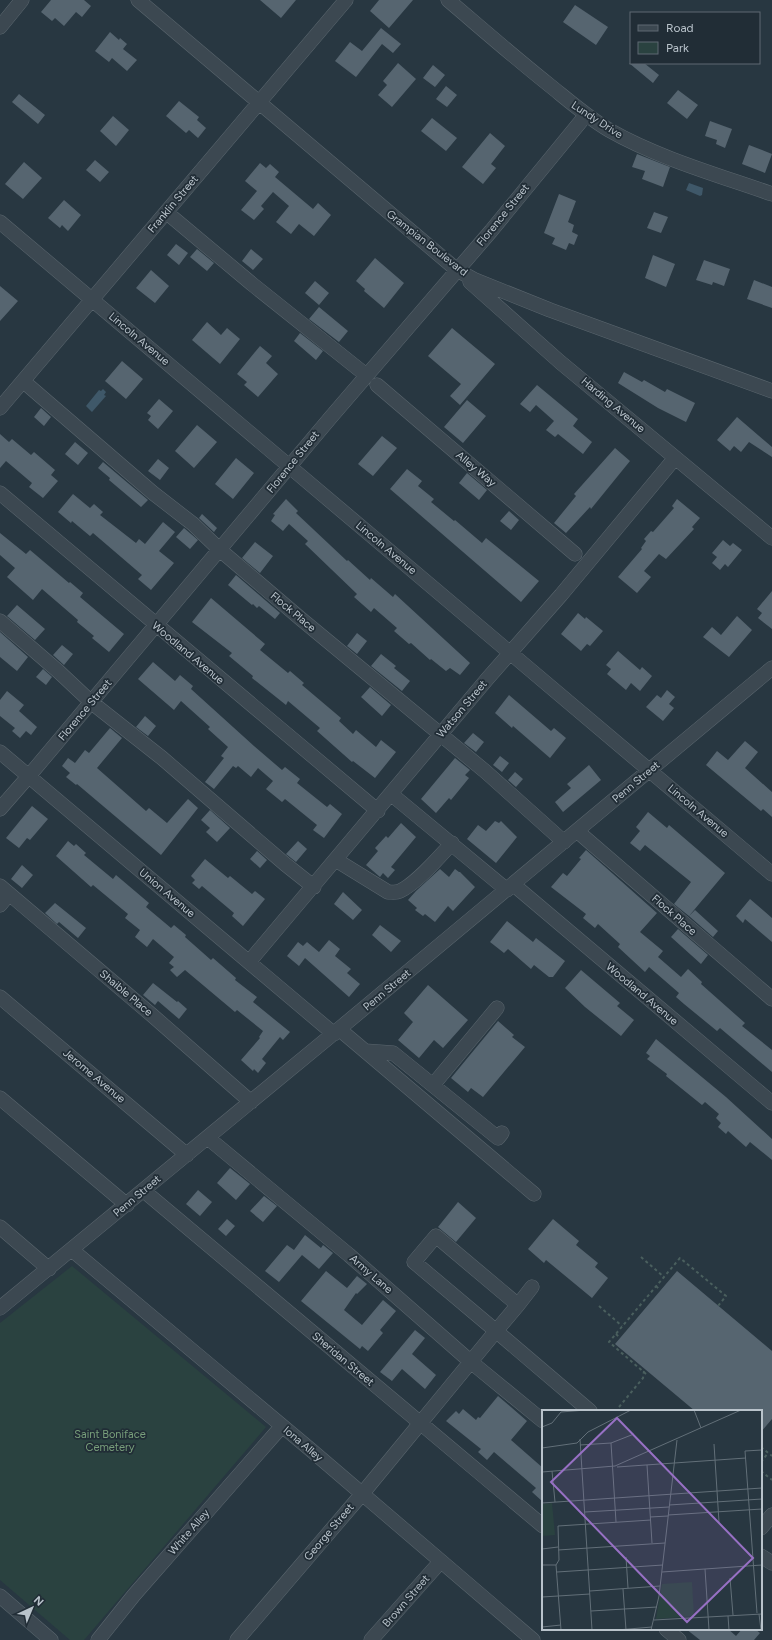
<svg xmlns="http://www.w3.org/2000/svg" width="772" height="1640" viewBox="0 0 772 1640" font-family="Figtree,sans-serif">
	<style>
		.green { fill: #2a4240 }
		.water { fill: #3f5869 }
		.building { fill: #566570 }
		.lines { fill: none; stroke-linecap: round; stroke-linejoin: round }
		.minor-casing { stroke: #5a666e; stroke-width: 15 }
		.path { stroke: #4a5f5e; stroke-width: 2; stroke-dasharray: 3 3; stroke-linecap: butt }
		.minor { stroke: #3c4851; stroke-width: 14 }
		.labels { text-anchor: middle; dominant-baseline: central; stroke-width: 3.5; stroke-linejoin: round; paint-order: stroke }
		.street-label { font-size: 11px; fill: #b9c3cb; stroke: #212d36 }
		.park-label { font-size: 11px; fill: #789f7b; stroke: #212d36 }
		.inset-road { fill: none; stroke: #626f78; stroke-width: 1 }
		.view { fill: #9770c4; fill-opacity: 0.15; stroke: #9770c4; stroke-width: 2 }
		.inset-edge { fill: none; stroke: #b9c3cb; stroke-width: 2 }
	</style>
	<rect width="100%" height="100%" fill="#283741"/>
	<!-- green -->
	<path class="green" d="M72 1266 266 1427 84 1640H70L0 1580V1323Z"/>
	<!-- water -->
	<path class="water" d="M689 183 703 188 702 195 700 196 686 190Z
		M103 389 106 392 104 395 106 396 92 412 86 406 99 390 101 391Z"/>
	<!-- building -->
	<path class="building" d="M51 0H84L91 6 82 17 76 12 64 26 55 18 52 21 41 12Z
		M260 0H296L281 18Z
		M379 0H413L389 28 370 11Z
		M575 5 608 27 596 45 563 22Z
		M381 28 401 44 393 53 382 44 356 77 335 61 350 42 362 51Z
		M110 32 119 40 120 38 127 44 123 49 137 60 127 71 112 58 109 62 95 51Z
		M398 63 416 79 392 107 378 95 387 85 383 81Z
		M629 63H644L659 75 653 83Z
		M433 65 445 75 435 87 423 78Z
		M446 86 457 95 447 107 436 99Z
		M678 90 698 105 687 119 667 103Z
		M19 94 45 115 38 124 12 102Z
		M179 101 199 117 197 120 206 128 198 138 189 130 186 133 166 116Z
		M113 116 129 130 116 146 100 131Z
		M432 118 457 138 446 151 421 131Z
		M710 121 732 129 725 148 716 144 717 140 705 136Z
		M490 133 505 146 491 164 496 168 483 184 462 167Z
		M749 145 772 154 765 173 742 164Z
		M637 154 670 167 663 187 642 179 645 171 632 167Z
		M95 160 109 172 100 182 86 170Z
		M24 162 42 178 23 199 5 184Z
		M260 163 266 168 270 164 279 172 275 177 313 209 318 203 331 215 314 236 299 224 291 234 276 222 289 206 273 192 261 206 264 209 254 220 241 210 257 191 245 181Z
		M559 194 576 201 568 222 574 225 572 232 578 235 574 245 569 243 566 250 552 244 555 238 544 233Z
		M64 200 81 215 68 231 62 225 60 228 48 218Z
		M654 212 668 217 661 233 647 228Z
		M176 244 188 253 179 265 167 255Z
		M197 249 214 263 207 271 190 257Z
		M251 249 263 259 253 270 242 261Z
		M653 255 675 264 666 287 645 278Z
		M375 258 404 283 384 308 364 291 365 289 356 281Z
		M704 260 730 269 724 286 713 282 712 285 696 280Z
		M151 270 169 286 155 303 136 288Z
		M754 280 772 287V308L747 299Z
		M315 281 329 293 319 305 305 293Z
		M0 286 18 301 0 321Z
		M319 307 348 331 339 342 309 319Z
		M207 322 221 335 227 328 240 339 220 364 192 340Z
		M452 328 495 364 460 405 450 396 461 384 428 356Z
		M300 333 323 351 316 360 294 341Z
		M260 346 272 356 266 363 278 374 258 397 244 385 247 382 237 374Z
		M122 361 143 379 126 399 105 381Z
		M624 372 642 382 644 380 665 392 667 389 695 403 686 422 658 408 618 383Z
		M537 385 578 419 573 426 592 442 583 454 558 434 555 437 546 430 554 421 536 405 530 412 520 404Z
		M159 399 173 411 158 429 148 420 151 416 147 413Z
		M467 400 486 416 463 443 444 427Z
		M41 408 51 417 44 426 34 417Z
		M737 417 772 447V457L749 442 741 452 734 446 730 451 717 440Z
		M197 425 217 442 194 468 175 451Z
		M0 434 9 442 12 439 31 455 34 452 55 470 51 475 58 481 43 498 29 487 32 483 6 461 0 468Z
		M382 436 397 448 373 476 358 464Z
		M75 442 88 453 78 465 65 454Z
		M615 448 630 461 591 509 590 507 566 533 554 523 576 496 574 494Z
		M236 458 254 473 233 499 215 484Z
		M158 459 169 468 160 480 148 471Z
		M103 462 148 500 141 507 109 480 110 478 98 468Z
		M407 469 422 481 418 486 434 499 431 502 454 521 455 520 482 543 486 538 539 581 521 602 390 489Z
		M467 473 487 490 479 500 459 483Z
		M73 494 90 508 94 504 103 512 100 515 136 543 139 539 145 544 163 522 175 532 159 551 174 563 151 590 138 579 142 575 93 533 90 536 72 521 71 523 58 512Z
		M286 499 298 511 296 513 347 561 348 560 370 580 371 578 393 597 395 594 470 663 460 675 450 668 446 671 431 659 430 660 411 643 409 644 394 631 397 628 374 608 371 612 354 597 357 594 305 544 308 541 289 524 283 531 271 521 275 515 273 514Z
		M677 499 700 518 692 527 694 529 666 559 659 554 644 571 651 577 637 593 618 577 642 549 641 548 646 541 644 539 651 531 653 532 674 508 672 506Z
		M509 511 519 520 511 530 500 521Z
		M202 514 217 528 214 532 199 518Z
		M184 528 198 540 190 549 176 537Z
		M0 533 26 554 30 550 69 583 70 582 83 593 80 597 124 634 109 652 92 638 94 636 77 622 78 620 42 589 33 600 7 577 15 568 0 555Z
		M723 540 730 546 733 543 742 550 728 567 725 564 720 570 712 563 717 557 712 553Z
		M255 542 273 556 260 573 242 558Z
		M236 575 280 613 275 619 259 606 257 608 253 604 252 605 228 585Z
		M772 591V629L758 618 762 613 757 609Z
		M211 598 265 644 260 650 288 673 290 671 304 683 302 685 341 718 339 721 353 734 356 730 376 747 381 740 396 752 375 778 353 761 352 762 317 731 320 728 288 701 286 705 252 678 253 676 229 656 232 653 192 622Z
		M17 605 45 629 35 640 7 616Z
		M578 613 585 619 586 617 603 631 590 646 587 644 581 651 561 634Z
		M737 616 752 630 729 657 703 637 712 627 721 635Z
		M0 632 28 657 17 671 0 657Z
		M357 633 367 641 357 654 347 646Z
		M62 645 73 654 64 665 53 655Z
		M618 651 640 670 642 667 652 676 640 691 631 683 626 690 607 674 611 669 606 665Z
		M381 654 396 666 394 668 410 681 402 691 371 666Z
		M153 662 175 681 180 675 193 686 191 689 254 746 282 770 285 767 300 779 297 783 327 807 330 804 342 814 324 838 313 830 317 825 285 799 282 802 266 789 273 781 258 768 251 777 238 766 236 768 233 766 214 789 205 782 224 758 221 756 228 747 208 729 210 727 181 701 174 710 138 679Z
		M43 669 52 677 46 685 36 677Z
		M370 687 391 705 382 716 361 697Z
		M667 690 675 697 669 704 674 708 663 721 646 707 657 695 661 698Z
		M7 691 24 705 19 711 37 727 31 735 26 731 20 738 12 731 15 728 0 716V700Z
		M509 695 551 731 554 728 566 738 550 758 513 726 512 728 495 713Z
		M145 716 156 726 148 736 136 727Z
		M110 728 122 738 97 768 146 811 149 808 167 823 188 799 198 808 161 855 77 784 76 785 66 777 70 773 62 766 68 758 75 763 85 750 89 753Z
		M473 733 484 742 476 752 464 743Z
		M745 741 758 752 745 768 772 792V817L763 809 761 811 706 765 717 751 728 760Z
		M500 756 509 763 502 772 493 765Z
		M455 758 470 770 465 775 469 778 451 800 449 798 436 813 421 799Z
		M589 765 601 780 563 812 555 802 571 788 567 784Z
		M515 772 523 779 516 787 508 780Z
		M32 806 48 819 30 840 27 838 19 848 6 838Z
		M210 810 230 828 217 842 206 832 210 828 201 820Z
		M648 812 667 828 669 825 725 873 689 916 674 904 691 882 645 845 640 851 630 843 640 831 636 827Z
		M495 821 499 823 501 821 517 837 496 863 467 839 478 825 486 831Z
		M401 823 416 837 391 867 395 870 388 878 383 873 380 877 366 865 378 851 375 848 386 836 388 838Z
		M68 841 74 846 76 844 86 853 84 855 113 879 116 875 149 903 146 907 171 928 174 925 186 935 185 937 211 960 213 958 236 978 235 980 257 997 253 1002 290 1032 283 1040 280 1037 262 1059 266 1063 258 1073 254 1069 253 1071 241 1060 260 1038 259 1037 263 1031 237 1010 235 1012 185 970 177 977 170 970 174 967 169 963 174 957 153 939 147 947 135 937 140 930 125 918 128 914 93 885 91 887 56 856Z
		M298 841 307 849 296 862 286 854Z
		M586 850 657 913 640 932 663 951 658 957 681 977 688 969 702 982 701 984 745 1023 742 1026 772 1050V1072L720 1028 717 1031 684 1004 676 997 679 993 649 967 645 972 618 947 620 944 598 924 595 928 583 918 586 914 551 887 563 873 567 876 581 859 579 858Z
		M257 851 267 860 260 868 250 859Z
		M205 859 228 878 230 876 252 894 255 891 265 899 243 926 232 916 234 913 202 886 199 889 192 883 195 880 191 876Z
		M22 865 33 875 22 888 11 879Z
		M440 869 449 877 455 869 459 872H460L475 887 453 911 448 906 435 922 425 914 423 916 415 910 417 908 408 900 416 891Z
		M343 892 362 910 353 920 334 904Z
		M750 899 772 918V942L745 919 743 923 736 916Z
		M55 903 86 928 78 938 59 922 57 924 45 913Z
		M695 910 718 931 713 937 689 916Z
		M507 921 533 942 536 938 565 961 553 977H549L534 965 531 969 508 949 504 953 490 942Z
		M380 925 401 941 391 952 372 935Z
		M678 929 708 955 701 964 671 937Z
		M329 940 340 949 335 956 351 969 347 973 360 984 349 997 305 958 299 966 287 956 298 942 303 946 307 942 319 952Z
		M581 970 620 1003 617 1006 634 1020 621 1036 585 1007 565 988Z
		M153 983 177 1002 178 1001 187 1009 179 1019 158 1001 155 1005 143 995Z
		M428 985 468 1020 443 1048 434 1040 419 1058 398 1040 413 1022 404 1013Z
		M498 1021 514 1035 512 1037 525 1047 483 1097 471 1088 468 1092 451 1078Z
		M656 1039 726 1097 772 1139V1160L750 1142 746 1147 728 1131 726 1134 718 1127 721 1123 716 1118 719 1114 705 1102 702 1105 666 1076 667 1074 647 1059 650 1056 646 1053Z
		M230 1168 250 1184 236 1200 217 1183Z
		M198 1190 212 1202 200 1216 186 1204Z
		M264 1196 277 1206 263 1222 250 1211Z
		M458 1202 476 1218 456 1242 438 1227Z
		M227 1219 235 1226 226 1236 218 1229Z
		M553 1219 579 1241 576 1245 598 1263 595 1267 608 1278 592 1298 546 1260 544 1263 528 1249Z
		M305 1235 321 1248 323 1245 333 1253 319 1269 302 1255 279 1282 265 1271 287 1245 294 1250Z
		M326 1271 347 1288 357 1276 367 1284 357 1294 356 1293 344 1310 362 1325 383 1300 396 1311 380 1330 383 1333 368 1351 362 1346 360 1349 301 1301Z
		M677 1271 772 1351V1419L761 1432V1411H695L615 1344Z
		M415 1330 425 1338 412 1354 436 1375 425 1389 402 1369 392 1381 380 1372Z
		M498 1396 527 1421 511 1440 543 1468V1502L532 1492 536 1488 494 1452 487 1460 478 1452 481 1449 446 1421 456 1411 459 1414 463 1409 476 1420 478 1417 480 1418Z
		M686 1629H728L736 1636 742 1629H755L760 1633 754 1640H700Z"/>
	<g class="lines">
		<defs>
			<path id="minor" d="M138 0 457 270 475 280 550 310 772 391
				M448 0C481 28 514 57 548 84 568 100 587 117 609 130 658 158 718 175 772 194
				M0 27 22 0
				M166 212 252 284 366 375
				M0 222 772 874
				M470 282 560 362 772 538
				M23 381 153 493 193 524 220 550 301 619 486 772 564 842
				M377 385 575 554
				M0 408 346 0
				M0 493 378 811
				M0 621 58 671 91 702 162 758 285 864 314 887
				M0 752 334 1034
				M391 794 507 890
				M0 809 28 777 331 417 491 231 586 115
				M577 831 772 999
				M336 860 388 892C392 892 396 893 400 891 417 883 439 857 452 843
				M514 885 772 1103
				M0 886 153 1016 251 1102
				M0 905 9 894
				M249 962 488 678 561 595 675 458
				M0 997 187 1155
				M339 1029 534 1194
				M365 1051 393 1053 498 1138 502 1133
				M433 1085 497 1008
				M0 1098 127 1205
				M208 1138 349 1255 471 1362 543 1421
				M144 1191 543 1526
				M0 1227 49 1269
				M72 1250 311 1450 533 1640
				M518 1305 532 1287
				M0 1308 339 1029 772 668
				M761 1528 772 1515
				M761 1556 772 1563
				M0 1596 51 1640
				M666 1629 679 1640
				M98 1640 134 1595 282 1426
				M237 1640 362 1494 496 1331 414 1262 436 1236 518 1305 496 1331 590 1411
				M371 1640 441 1561"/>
		</defs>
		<!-- minor casing -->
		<use href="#minor" class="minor-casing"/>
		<!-- path -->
		<path class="path" d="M641 1257 664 1277
			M656 1286 660 1290
			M599 1306 622 1326
			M616 1334 620 1338
			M646 1374 609 1342 680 1258 726 1296 718 1306
			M619 1407 643 1378 644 1371
			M761 1447 772 1456
			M761 1462 768 1453
			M761 1471 772 1480"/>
		<!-- minor -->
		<use href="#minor" class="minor"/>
	</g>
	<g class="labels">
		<!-- street labels -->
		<g class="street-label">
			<text transform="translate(597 120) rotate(33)">Lundy Drive</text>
			<text transform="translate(173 204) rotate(-50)">Franklin Street</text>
			<text transform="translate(503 215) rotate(-51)">Florence Street</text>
			<text transform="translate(427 243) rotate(38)">Grampian Boulevard</text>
			<text transform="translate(139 339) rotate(40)">Lincoln Avenue</text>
			<text transform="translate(613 405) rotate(40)">Harding Avenue</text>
			<text transform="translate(293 462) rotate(-51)">Florence Street</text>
			<text transform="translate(476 469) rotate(40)">Alley Way</text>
			<text transform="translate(386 548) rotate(40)">Lincoln Avenue</text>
			<text transform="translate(293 612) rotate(40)">Flock Place</text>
			<text transform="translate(188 653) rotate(40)">Woodland Avenue</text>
			<text transform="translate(462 709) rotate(-50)">Watson Street</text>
			<text transform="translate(85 710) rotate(-50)">Florence Street</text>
			<text transform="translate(636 782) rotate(-40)">Penn Street</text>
			<text transform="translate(698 811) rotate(40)">Lincoln Avenue</text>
			<text transform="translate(167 893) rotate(40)">Union Avenue</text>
			<text transform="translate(674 915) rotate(41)">Flock Place</text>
			<text transform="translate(387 990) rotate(-40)">Penn Street</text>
			<text transform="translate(126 993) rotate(40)">Shaible Place</text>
			<text transform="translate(642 994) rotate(40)">Woodland Avenue</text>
			<text transform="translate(94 1076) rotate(40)">Jerome Avenue</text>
			<text transform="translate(137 1196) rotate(-40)">Penn Street</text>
			<text transform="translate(371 1274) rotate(41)">Army Lane</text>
			<text transform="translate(343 1359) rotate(40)">Sheridan Street</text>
			<text transform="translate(303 1444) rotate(40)">Iona Alley</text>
			<text transform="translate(189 1532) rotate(-49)">White Alley</text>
			<text transform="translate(329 1532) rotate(-50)">George Street</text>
			<text transform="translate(406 1601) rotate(-49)">Brown Street</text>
		</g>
		<!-- park labels -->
		<g class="park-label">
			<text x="110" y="1434">Saint Boniface<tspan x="110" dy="13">Cemetery</tspan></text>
		</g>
	</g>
	<!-- overview -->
	<g transform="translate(542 1410)">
		<rect width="220" height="220" fill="#283741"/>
		<path d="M10 93 13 125 0 126V94ZM150 172 152 206 114 209 120 174Z" fill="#2a4240"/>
		<path class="inset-road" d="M152 0 159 18M0 17 10 13 19 2 44 0M38 29 50 220M69 33 74 112M172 34 177 112M38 35 69 33 92 24M0 38 35 33 46 22 89 0M105 55 110 133M75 57 204 48M10 61 13 92M0 62 73 56 199 0M0 93 220 78M127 95 220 89M43 102 127 97M126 105 220 99M108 107 126 106M0 139 16 137M16 140 123 133M84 147 86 178M0 155H14M14 155 17 150 16 116 109 110M14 155 19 220M163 159 167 220M15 162 121 155M120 162 220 155M188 168 191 205M81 179 84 220M48 181 118 176M0 187 48 184M49 201 115 197M215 203 203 41 220 40M217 204 219 220M186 206 187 220M112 210 220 204M0 217 19 215M75 220 110 217M109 220 117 186 135 30"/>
		<path class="view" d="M75 8 211 148 145 212 9 72Z"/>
		<rect width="220" height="220" class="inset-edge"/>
	</g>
	<!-- legend -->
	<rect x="630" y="12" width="130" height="52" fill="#212d36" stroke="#5e6972"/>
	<rect x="638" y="25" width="20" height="6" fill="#3c4851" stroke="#5e6972"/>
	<text x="666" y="32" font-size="12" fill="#b9c3cb">Road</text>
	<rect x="638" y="42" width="20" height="12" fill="#2a4240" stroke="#5e6972"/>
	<text x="666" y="52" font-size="12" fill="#b9c3cb">Park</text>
	<!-- north arrow -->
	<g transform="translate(32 1608) rotate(44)" stroke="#212d36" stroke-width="3" paint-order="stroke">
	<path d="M0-3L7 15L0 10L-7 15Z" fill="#b9c3cb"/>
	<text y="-6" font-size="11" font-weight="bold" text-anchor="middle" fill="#b9c3cb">N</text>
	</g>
</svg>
